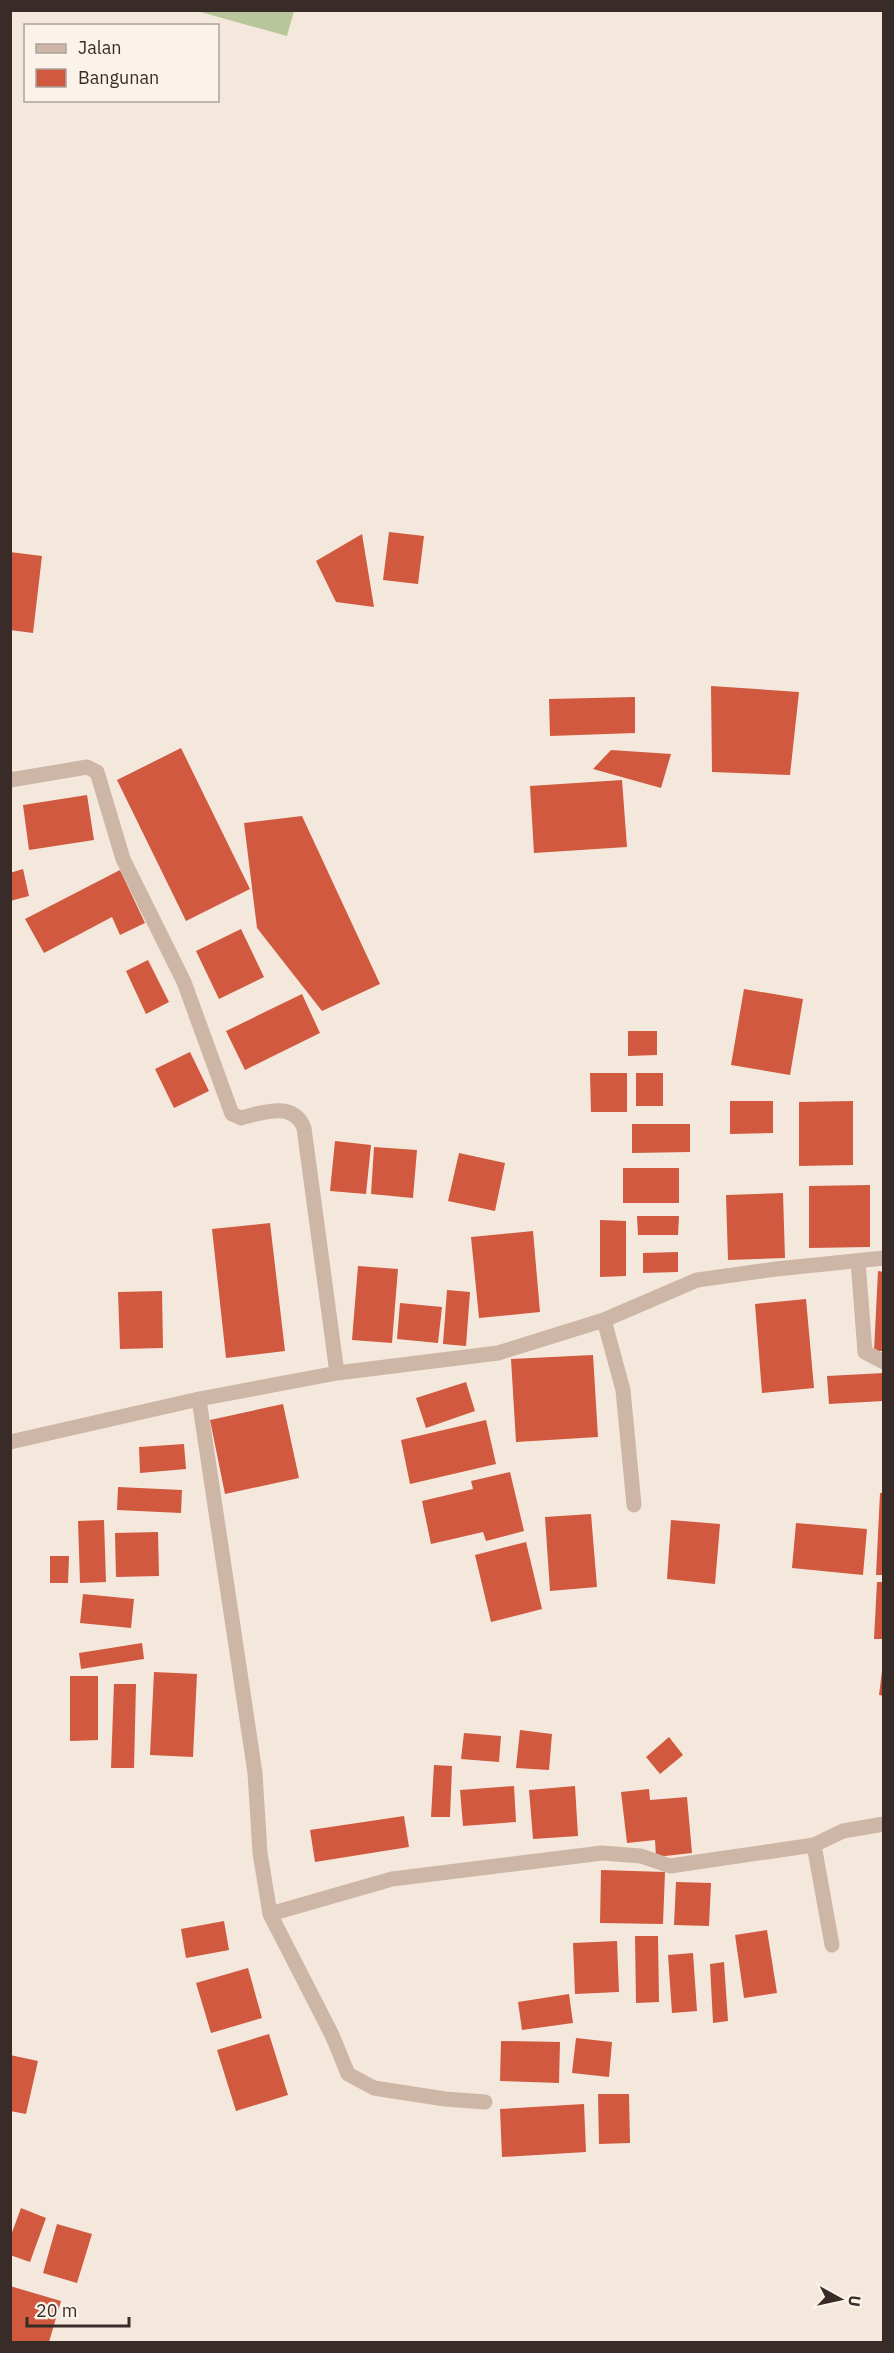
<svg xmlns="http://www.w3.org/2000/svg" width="894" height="2353" viewBox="0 0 894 2353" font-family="'IBM Plex Sans',sans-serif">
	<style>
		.green { fill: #b9c59b }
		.building { fill: #d0593f }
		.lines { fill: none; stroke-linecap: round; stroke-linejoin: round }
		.minor { stroke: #ceb6a7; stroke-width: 15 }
	</style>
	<rect width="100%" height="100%" fill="#f4e8dc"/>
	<!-- green -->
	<path class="green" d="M197 11H294L287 36Z"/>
	<!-- building -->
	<path class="building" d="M389 532 424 536 418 584 383 580Z
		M362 534 374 607 336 602 316 561Z
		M10 552 42 556 33 633 10 630Z
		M711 686 799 692 790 775 712 772Z
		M635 697V733L550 736 549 699Z
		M181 748 250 889 186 921 117 780Z
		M611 750 671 754 661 788 593 769Z
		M622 780 627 847 534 853 530 786Z
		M87 795 94 840 29 850 23 805Z
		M302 816 380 984 322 1011 257 928 244 823Z
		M23 869 29 896 10 901V873Z
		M120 870 145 923 120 935 112 917 44 953 25 919Z
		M241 929 264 977 219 999 196 951Z
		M148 960 169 1002 146 1014 126 971Z
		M744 989 803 999 790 1075 731 1065Z
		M302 994 320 1033 245 1070 226 1031Z
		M628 1031H657V1055L628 1056Z
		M190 1052 209 1091 174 1108 155 1069Z
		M590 1073H627V1112H591Z
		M636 1073H663V1106H636Z
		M730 1101H773V1133L730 1134Z
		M853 1101V1165L799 1166V1102Z
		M632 1124H690V1152L632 1153Z
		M335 1141 371 1145 366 1194 330 1191Z
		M374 1147 417 1150 413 1198 371 1194Z
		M459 1153 505 1163 495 1211 448 1201Z
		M623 1168H679V1203H623Z
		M870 1185V1247L809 1248V1186Z
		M783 1193 785 1258 728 1260 726 1195Z
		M637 1216H679L678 1235H638Z
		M600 1220 626 1221V1276L600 1277Z
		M270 1223 285 1351 226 1358 212 1229Z
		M533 1231 540 1312 479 1318 471 1237Z
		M678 1252V1272L643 1273V1253Z
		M358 1266 398 1269 392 1343 352 1340Z
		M878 1271 884 1272V1351H874Z
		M447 1290 470 1292 466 1346 443 1344Z
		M162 1291 163 1348 120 1349 118 1292Z
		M806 1299 814 1388 762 1393 755 1304Z
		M400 1303 442 1307 438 1343 397 1339Z
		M593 1355 598 1437 516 1442 511 1359Z
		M884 1373V1401L829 1404 827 1376Z
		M466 1382 475 1411 426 1428 416 1398Z
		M283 1404 299 1478 225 1494 210 1420Z
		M486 1420 496 1464 410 1484 401 1440Z
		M184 1444 186 1469 140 1473 139 1447Z
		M510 1472 524 1531 486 1541 483 1532 431 1544 422 1501 473 1489 471 1481Z
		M118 1487 182 1490 181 1513 117 1510Z
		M880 1493H884V1575H876Z
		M591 1514 597 1587 550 1591 545 1517Z
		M104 1520 106 1582 80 1583 78 1521Z
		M671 1520 720 1524 715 1584 667 1579Z
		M796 1523 867 1529 863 1575 792 1568Z
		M158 1532 159 1576 116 1577 115 1533Z
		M526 1542 542 1609 491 1622 475 1555Z
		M50 1556H69L68 1583H50Z
		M877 1582H884V1639H874Z
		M83 1594 134 1599 131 1628 80 1623Z
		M142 1643 144 1659 81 1669 79 1653Z
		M882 1671H884V1696L879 1695Z
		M154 1672 197 1674 193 1757 150 1755Z
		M70 1676H98V1740L70 1741Z
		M114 1684H136L134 1768H111Z
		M520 1730 552 1734 549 1770 516 1768Z
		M464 1733 501 1736 499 1762 461 1759Z
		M669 1737 683 1755 660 1774 646 1757Z
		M434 1765 452 1766 450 1817H431Z
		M514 1786 516 1822 463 1826 460 1790Z
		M575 1786 578 1836 533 1839 529 1790Z
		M649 1789 650 1800 687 1797 692 1853 656 1857 655 1840 627 1843 621 1792Z
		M404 1816 409 1847 315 1862 310 1830Z
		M601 1870 665 1872 663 1924 600 1923Z
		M676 1882 711 1883 709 1926 674 1925Z
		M224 1921 229 1950 186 1958 181 1929Z
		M767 1930 777 1993 744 1998 735 1935Z
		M635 1936H658L659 2002 636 2003Z
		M617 1941 619 1992 575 1994 573 1943Z
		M693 1953 697 2011 672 2013 668 1955Z
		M724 1962 728 2021 713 2023 710 1964Z
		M248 1968 262 2018 211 2033 196 1983Z
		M569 1994 573 2023 522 2030 518 2002Z
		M269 2034 288 2095 236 2111 217 2050Z
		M576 2038 612 2042 609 2077 572 2073Z
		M501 2041 560 2042 559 2083 500 2081Z
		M10 2055 38 2061 26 2114 10 2111Z
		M598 2094H629L630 2143 599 2144Z
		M584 2104 586 2152 502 2157 500 2109Z
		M21 2208 46 2218 30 2262 10 2255V2238Z
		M57 2224 92 2234 77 2283 43 2273Z
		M10 2286 61 2301 49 2342H10Z"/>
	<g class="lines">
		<!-- minor -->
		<path class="minor" d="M10 780 87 767 97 772 123 859 184 982 232 1114 241 1118C263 1112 294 1101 304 1128L337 1373
			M858 1261 865 1352 884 1362
			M604 1320 623 1390 634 1505
			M199 1399 255 1773 260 1853 270 1914 332 2035 348 2074 374 2088 445 2099 485 2102
			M10 1442 199 1399 337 1373 498 1353 604 1320 697 1280 776 1269 884 1258
			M814 1845 843 1831 884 1824
			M270 1914 392 1879 602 1853 641 1856 670 1866 814 1845 832 1945"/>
	</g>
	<!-- border -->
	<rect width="894" height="2353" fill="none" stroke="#392c28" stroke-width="24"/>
	<!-- legend -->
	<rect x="24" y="24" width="195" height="78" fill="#fbf2e9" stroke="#ada39c" stroke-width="1.5"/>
	<rect x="36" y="44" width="30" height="9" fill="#ceb6a7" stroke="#ada39c" stroke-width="1.5"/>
	<text x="78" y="54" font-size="18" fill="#392c28">Jalan</text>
	<rect x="36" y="69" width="30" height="18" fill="#d0593f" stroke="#ada39c" stroke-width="1.5"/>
	<text x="78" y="84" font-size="18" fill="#392c28">Bangunan</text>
	<!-- north arrow -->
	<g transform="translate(840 2299) rotate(98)" stroke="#fbf2e9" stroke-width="4.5" paint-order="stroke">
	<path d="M0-4.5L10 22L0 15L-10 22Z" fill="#392c28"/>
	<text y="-9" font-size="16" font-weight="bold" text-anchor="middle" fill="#392c28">U</text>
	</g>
	<!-- scale -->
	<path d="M27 2317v9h102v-9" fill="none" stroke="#392c28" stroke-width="3"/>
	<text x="36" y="2317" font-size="18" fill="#392c28" stroke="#fbf2e9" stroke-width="4.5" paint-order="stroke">20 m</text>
</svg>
